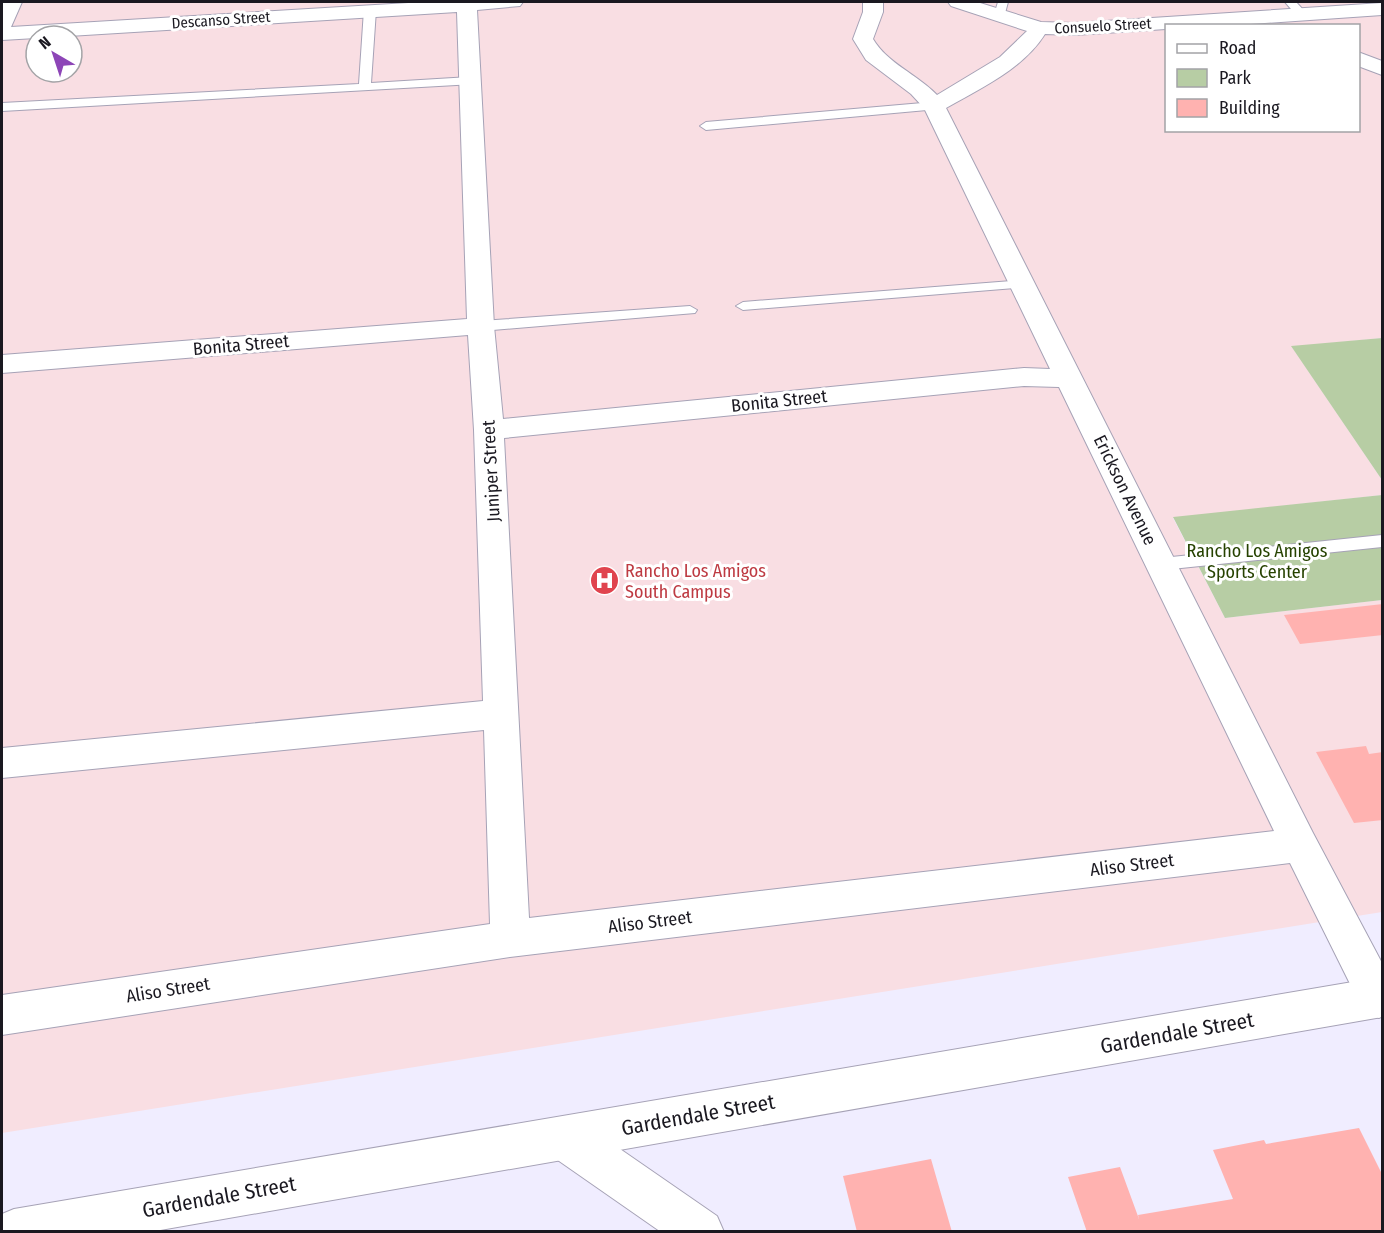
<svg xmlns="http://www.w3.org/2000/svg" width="1384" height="1233" viewBox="0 0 1384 1233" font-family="'Fira Sans Condensed',sans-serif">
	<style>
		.medical { fill: #f9dee3; fill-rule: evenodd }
		.green { fill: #b7cda4 }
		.building { fill: #ffb2b0 }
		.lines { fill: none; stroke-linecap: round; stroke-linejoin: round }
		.lane-casing { stroke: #a6a2b6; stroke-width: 2 }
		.street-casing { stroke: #a6a2b6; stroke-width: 2 }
		.secondary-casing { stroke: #a6a2b6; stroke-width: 2 }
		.lane { fill: #fff; fill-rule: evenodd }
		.street { fill: #fff; fill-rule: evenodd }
		.secondary { fill: #fff; fill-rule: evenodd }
		.labels { text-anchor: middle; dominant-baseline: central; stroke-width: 6; stroke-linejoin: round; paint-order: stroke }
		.far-street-label { font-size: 15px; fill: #1a1820; stroke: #fff }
		.street-label { font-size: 18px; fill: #1a1820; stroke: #fff }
		.park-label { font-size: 18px; fill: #264200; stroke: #fff }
		.health-label { font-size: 18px; fill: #be3a42; stroke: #fff; text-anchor: start }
		.near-street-label { font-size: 21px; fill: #1a1820; stroke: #fff }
	</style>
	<rect width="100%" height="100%" fill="#f0edff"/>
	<!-- medical -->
	<path class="medical" d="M2 2H1382V338L1292 347 1382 480V495L1173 518 1225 618 1382 600V912L2 1133ZM1166 26H1358V130H1166ZM36 36H72V72H36Z"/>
	<!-- green -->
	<path class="green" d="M1382 338V480L1291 346Z
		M1382 495V600L1225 618 1173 517Z"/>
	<!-- building -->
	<path class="building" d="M1383 604V635L1300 644 1284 615Z
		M1366 746 1369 754 1383 752V820L1354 823 1316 752Z
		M1359 1128 1383 1176V1232H1087L1068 1177 1120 1167 1139 1219 1138 1215 1233 1199 1213 1150 1264 1140 1266 1144Z
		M931 1159 952 1232H857L843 1176Z"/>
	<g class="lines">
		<defs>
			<path id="lane" d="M998 2H1008L1004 17H996L994 15Z
				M1285 2H1296L1307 14 1305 16H1297Z
				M370 7 376 10 371 83 470 77 474 78V84L2 111V103L359 84 364 10Z
				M934 102 938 103V109L706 130 700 126 706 122Z
				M1023 280 1030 284 1028 287 743 310 736 306 743 302Z
				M690 306 697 310 695 313 481 331 474 326 481 321Z
				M1382 535V547L1162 570 1156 569 1153 564 1156 559 1162 558Z"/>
			<path id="street" d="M2 2H22L11 27 425 2H523L520 6 477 10 494 326 503 419 1024 368 1050 369 924 108 911 94 866 60 853 39 863 12V2H883V12L873 39C888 64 917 74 937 95L1000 57 1027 31 951 6 948 2H977L1041 22 1074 23 1382 3V15L1222 26H1166V29L1074 35 1045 34C1023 69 981 88 946 108L1313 833 1382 963V1016L1379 1018 1364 1012 1290 863 510 957 2 1035V995L490 924 484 730 2 778V748L483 701 474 430 468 335 2 373V355L467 319 457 12 69 36H36V38L2 40ZM1024 386 1059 387 1274 831 529 918 504 438Z
				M1358 52 1382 61V75L1358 66Z
				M565 1116 581 1122 717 1216 724 1232H661L549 1154 543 1138 549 1122Z"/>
			<path id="secondary" d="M1382 977V1017L149 1232H2V1214L14 1209Z"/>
		</defs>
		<!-- lane casing -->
		<use href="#lane" class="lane-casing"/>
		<!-- street casing -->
		<use href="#street" class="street-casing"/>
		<!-- secondary casing -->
		<use href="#secondary" class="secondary-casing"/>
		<!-- lane -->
		<use href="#lane" class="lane"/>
		<!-- street -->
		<use href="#street" class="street"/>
		<!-- secondary -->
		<use href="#secondary" class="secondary"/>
	</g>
	<!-- icons -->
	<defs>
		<symbol id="hospital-disc" viewBox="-11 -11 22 22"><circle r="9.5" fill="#e0444e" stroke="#fff"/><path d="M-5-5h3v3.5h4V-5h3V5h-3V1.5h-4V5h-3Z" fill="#fff"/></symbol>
	</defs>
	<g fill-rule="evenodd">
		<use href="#hospital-disc" x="588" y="564" width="33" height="33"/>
	</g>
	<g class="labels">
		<!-- far-street labels -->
		<g class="far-street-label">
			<text transform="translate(221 20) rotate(-4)">Descanso Street</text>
			<text transform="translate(1103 26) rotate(-3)">Consuelo Street</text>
		</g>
		<!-- street labels -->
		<g class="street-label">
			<text transform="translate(241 345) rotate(-5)">Bonita Street</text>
			<text transform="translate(779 401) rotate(-6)">Bonita Street</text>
			<text transform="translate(491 471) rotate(-93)">Juniper Street</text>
			<text transform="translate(1125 490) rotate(64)">Erickson Avenue</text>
			<text transform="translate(1132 865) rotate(-7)">Aliso Street</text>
			<text transform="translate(650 922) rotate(-7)">Aliso Street</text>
			<text transform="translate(168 990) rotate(-9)">Aliso Street</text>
		</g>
		<!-- park labels -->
		<g class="park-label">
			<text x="1257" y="551">Rancho Los Amigos<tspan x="1257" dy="21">Sports Center</tspan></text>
		</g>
		<!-- health labels -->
		<g class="health-label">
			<text x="625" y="571">Rancho Los Amigos<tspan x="625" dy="21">South Campus</tspan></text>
		</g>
		<!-- near-street labels -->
		<g class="near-street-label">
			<text transform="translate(1177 1033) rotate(-10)">Gardendale Street</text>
			<text transform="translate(698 1115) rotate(-10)">Gardendale Street</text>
			<text transform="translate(219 1197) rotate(-10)">Gardendale Street</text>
		</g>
	</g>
	<!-- border -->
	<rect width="1384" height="1233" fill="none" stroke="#1a1820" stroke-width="6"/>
	<!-- legend -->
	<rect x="1165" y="24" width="195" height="108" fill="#ffffff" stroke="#a3a3a6" stroke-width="1.5"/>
	<rect x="1177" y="44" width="30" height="9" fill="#ffffff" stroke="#a3a3a6" stroke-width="1.5"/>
	<text x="1219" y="54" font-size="18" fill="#1a1820">Road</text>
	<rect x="1177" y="69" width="30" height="18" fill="#b7cda4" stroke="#a3a3a6" stroke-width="1.5"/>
	<text x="1219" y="84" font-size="18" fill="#1a1820">Park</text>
	<rect x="1177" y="99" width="30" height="18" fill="#ffb2b0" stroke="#a3a3a6" stroke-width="1.5"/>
	<text x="1219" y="114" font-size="18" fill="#1a1820">Building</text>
	<!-- north arrow -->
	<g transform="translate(54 54) rotate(321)"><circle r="28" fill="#ffffff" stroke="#a3a3a6" stroke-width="1.5"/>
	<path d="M0-4.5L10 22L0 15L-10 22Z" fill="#8d45b7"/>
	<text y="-9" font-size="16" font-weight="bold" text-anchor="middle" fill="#1a1820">N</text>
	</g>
</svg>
